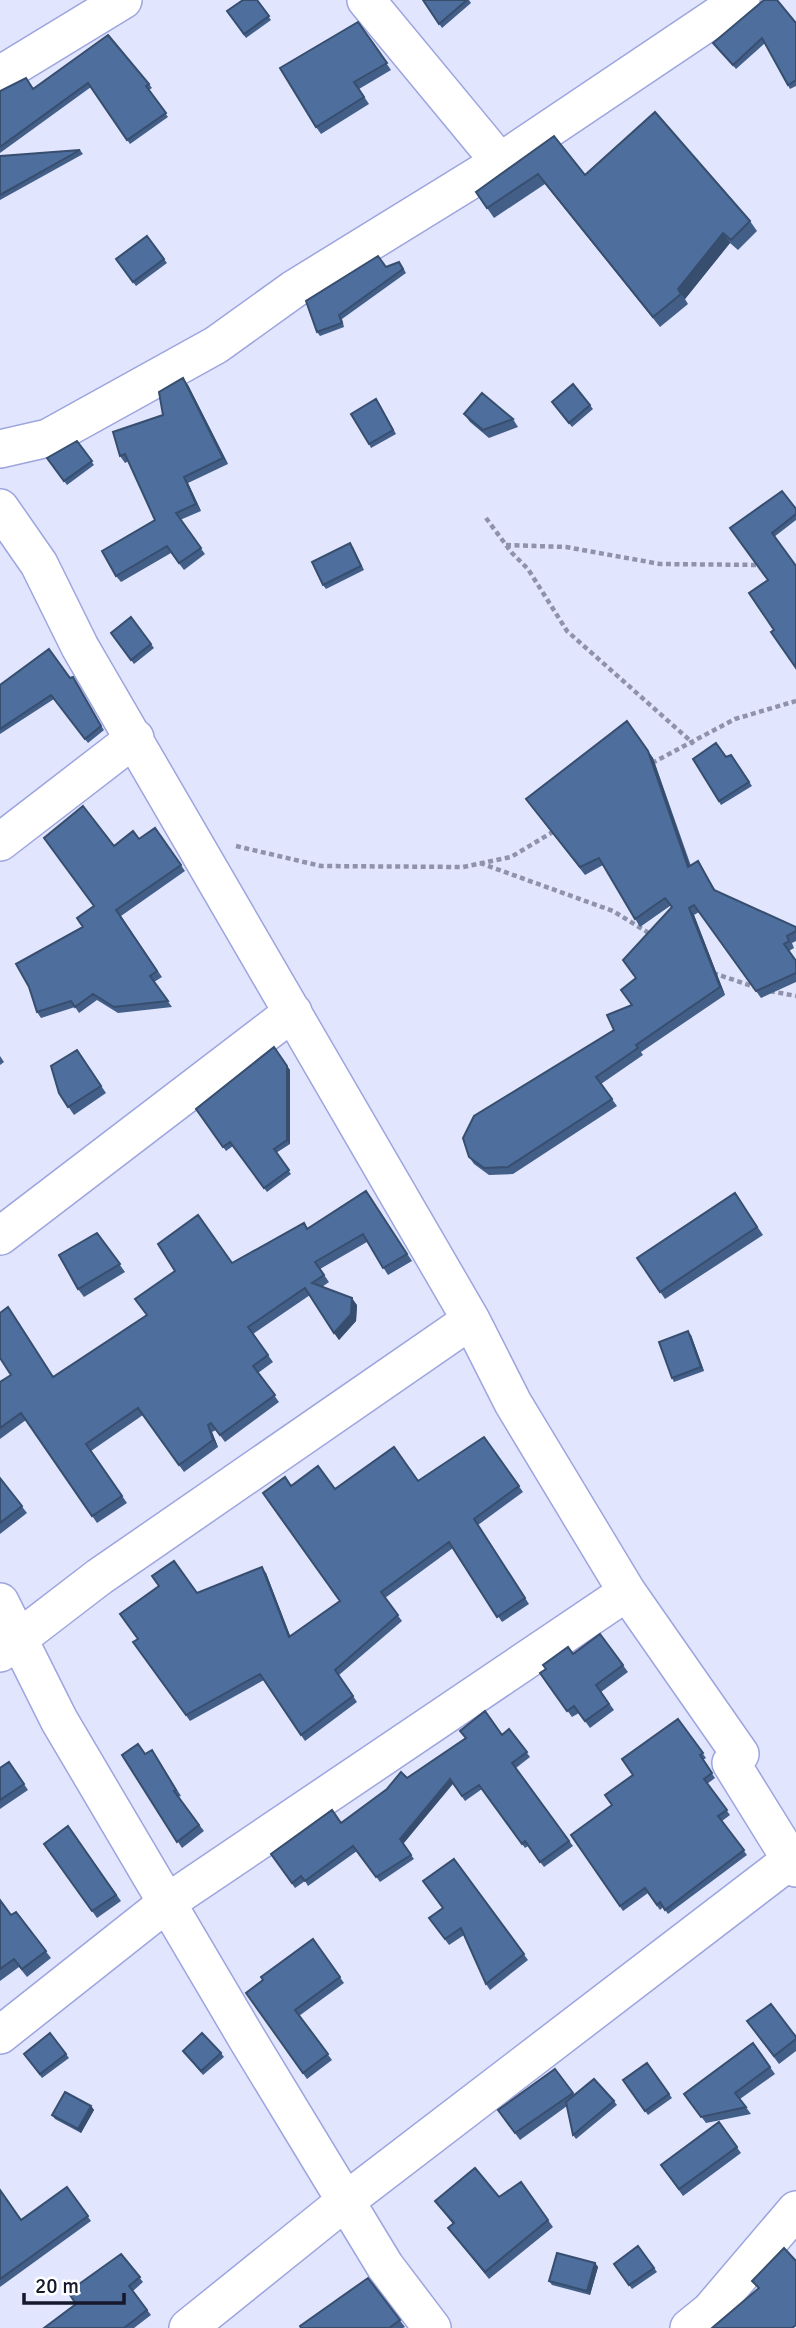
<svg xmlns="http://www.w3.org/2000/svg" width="796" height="2328" viewBox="0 0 796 2328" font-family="Signika,sans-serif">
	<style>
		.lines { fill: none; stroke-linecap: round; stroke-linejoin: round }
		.minor-casing { stroke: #9da5de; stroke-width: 40 }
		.path { stroke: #8f92aa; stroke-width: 4.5; stroke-dasharray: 5 3.5; stroke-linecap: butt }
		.minor { stroke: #fff; stroke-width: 37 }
		.wall { fill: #435f88 }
		.shaded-wall { fill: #374e6f }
		.building { fill: #4e6f9e; stroke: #374e6f; stroke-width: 2 }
	</style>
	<rect width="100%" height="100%" fill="#e1e5fe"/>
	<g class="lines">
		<defs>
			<path id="minor" d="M366 0 500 162
				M0 75 123 0
				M0 449 48 438 216 345 294 289 500 162 741 0
				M0 508 39 564 80 647 471 1320 513 1403 627 1592 740 1754 731 1763 796 1868
				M0 842 135 738
				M0 1236 293 1012
				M0 1602 59 1720 246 2037 385 2266 432 2328
				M0 1653 99 1577 471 1320
				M0 2035 168 1902 627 1592
				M188 2328 347 2200 796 1856
				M689 2328 710 2311 796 2210"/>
		</defs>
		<!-- minor casing -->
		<use href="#minor" class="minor-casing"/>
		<!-- path -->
		<path class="path" d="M486 518 512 553 528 569 567 631 694 744
			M506 545 566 547 660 564 762 565
			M652 763 735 719 796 701
			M236 846 321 866 463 867 511 857 556 830
			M480 863 613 911 652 935
			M713 973 758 988
			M770 991 796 996"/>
		<!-- minor -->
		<use href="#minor" class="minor"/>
	</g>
	<!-- wall -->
	<path class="wall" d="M257 0 271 20 246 38 227 11Z
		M423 0H469L471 3 442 28Z
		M358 22 391 70 359 89 369 104 321 134 316 127Z
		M796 23V86L790 89 765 43 736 69 713 43Z
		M108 35 149 84 152 88 149 90 168 117 130 144 91 87 0 153V91L33 89Z
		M554 136 585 175 750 221 757 231 738 250 730 243 685 299 688 304 660 327 545 184 494 218 476 192Z
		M80 150 83 154 0 200V156Z
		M147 236 167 263 136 286 116 259Z
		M402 266 406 273 342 319 344 327 320 336 317 332 386 267Z
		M573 384 593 409 572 427 552 402Z
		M188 385 228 464 188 483 201 511 180 520 205 554 184 570 171 553 121 582 116 576 155 520 129 461 125 463 120 456 163 415Z
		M379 403 396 434 371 448 369 444Z
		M464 414 513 419 518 427 489 438 470 422Z
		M77 441 94 465 67 485 47 458Z
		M796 509V520L774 537V630L768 580 730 528Z
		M353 547 364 570 326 589 323 585Z
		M131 617 154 648 134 664 111 633Z
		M49 649 104 730 88 743 54 699 0 734V685Z
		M627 721 653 758 691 866 698 861 716 891 796 927V941L792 943 794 948 789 951 796 961V982L761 998 699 912 694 915 725 995 641 1052 643 1055 601 1084 617 1106 513 1174 489 1175 474 1164 469 1157 614 1030 632 1005 636 978 672 907 670 906 640 927 603 865 585 875 531 806Z
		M731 755 752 786 721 805 693 759 726 757Z
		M155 828 185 871 121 916 162 977 154 982 172 1007 118 1013 97 1000 79 1013 75 1007 41 1018 37 1012 94 907 114 846 139 839Z
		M274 1047 290 1070V1144L276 1153 291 1174 267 1192 233 1146 226 1151 196 1109Z
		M77 1050 106 1093 74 1115 59 1093Z
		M0 1056 4 1062 0 1065Z
		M366 1191 412 1261 388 1275 367 1242 320 1269 329 1282 322 1287 357 1305 356 1321 339 1340 310 1295 253 1334 273 1362 258 1373 279 1402 225 1442 216 1430 212 1432 218 1447 184 1472 143 1415 91 1451 127 1503 97 1523 26 1420 0 1439V1382L11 1375 53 1377 232 1263 308 1228Z
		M735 1193 763 1235 665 1299 637 1258Z
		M97 1233 125 1272 84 1297 78 1289Z
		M691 1335 704 1371 674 1382 672 1378Z
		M484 1437 523 1492 478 1525 529 1604 502 1622 453 1548 385 1598 402 1621 339 1675 357 1702 305 1741 264 1680 190 1721 133 1642 197 1593 266 1573 290 1636 340 1601 291 1486 335 1489 418 1481Z
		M0 1478 27 1513 0 1534Z
		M600 1634 628 1672 601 1692 614 1710 590 1728 579 1713 572 1717 540 1673 573 1654Z
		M678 1719 706 1758 703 1760 715 1778 707 1784 730 1815 722 1821 747 1855 668 1914 663 1907 660 1910 648 1893 623 1911 571 1835 612 1805 633 1775Z
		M509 1729 530 1757 516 1768 573 1846 544 1867 528 1846 525 1848 482 1789 465 1801 453 1784 403 1844 414 1859 380 1882 357 1851 308 1886 305 1881 295 1888 271 1854 341 1823 407 1778 502 1735Z
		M145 1754 156 1756 181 1796 178 1797 204 1831 182 1848 122 1755Z
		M9 1762 28 1790 0 1809V1768Z
		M68 1826 121 1901 97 1918 44 1844Z
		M454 1859 528 1960 490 1990 486 1984 464 1935 449 1945 429 1918 443 1908Z
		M0 1900 11 1915 16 1912 51 1958 27 1977 19 1967 0 1981Z
		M313 1939 344 1983 299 2016 332 2060 307 2079 246 1993 263 1980Z
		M747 2021 796 2037V2051L779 2064Z
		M50 2033 69 2058 42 2078 24 2054Z
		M753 2043 775 2074 740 2099 751 2114 706 2123 684 2094Z
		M183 2051 221 2053 224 2057 203 2075Z
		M647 2063 672 2098 648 2115 623 2080Z
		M555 2069 575 2096 614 2101 617 2105 576 2139 573 2135 567 2106 520 2140 498 2110Z
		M91 2106 94 2110 81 2133 55 2119 52 2115Z
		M719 2122 741 2153 683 2196 661 2165Z
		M521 2182 553 2227 489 2279 448 2228 453 2224 435 2201 499 2197Z
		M67 2187 91 2221 0 2287V2190L21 2220Z
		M638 2246 657 2272 632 2289 614 2264Z
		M121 2254 143 2282 133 2291 151 2315 134 2328H44L76 2304Z
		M595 2263 598 2267 590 2295 552 2285 549 2281Z
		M368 2278 405 2327 403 2328H301Z"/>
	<!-- shaded-wall -->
	<path class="shaded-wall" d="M723 233 730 243 685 299 678 289Z
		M183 378 188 385 228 464 223 458Z
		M184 477 188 483 201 511 196 504Z
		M648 751 653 758 693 875 688 867Z
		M689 908 694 915 725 995 720 987Z
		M287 1066 290 1070V1144L287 1140Z
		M352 1298 357 1305 356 1321 339 1340 334 1333Z
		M688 1331 691 1335 704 1371 701 1367Z
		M208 1425 212 1432 218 1447 213 1440Z
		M262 1567 266 1573 293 1643 289 1637Z
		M450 1779 453 1783 403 1844 400 1839Z
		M91 2106 94 2110 81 2133 78 2129Z
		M595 2263 598 2267 590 2295 587 2291Z"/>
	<!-- building -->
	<path class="building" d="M243 0H257L269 16 244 34 227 11Z
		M423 0H467L439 24Z
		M764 0H777L796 23V80L788 85 762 38 733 65 713 43Z
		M358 22 387 63 354 82 364 97 316 127 280 68Z
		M108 35 149 84 146 86 166 113 127 140 88 83 0 147V91L26 78 33 89Z
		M655 112 750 221 731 240 723 233 678 289 681 294 653 317 538 174 487 208 476 192 554 136 585 175Z
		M80 150 0 195V156Z
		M147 236 164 259 133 282 116 259Z
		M378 256 386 267 399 262 403 269 339 315 342 323 317 332 306 301Z
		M183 378 223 458 184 477 196 504 176 513 201 548 179 563 167 546 116 576 102 551 155 520 125 454 120 456 113 432 163 415 159 392Z
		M573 384 590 405 569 423 552 402Z
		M482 393 513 419 483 430 464 414Z
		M376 399 393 430 369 444 351 414Z
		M77 441 92 461 64 481 47 458Z
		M782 491 796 509V514L772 533 796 566V668L771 632 774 630 749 593 768 580 730 528Z
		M350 543 361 566 323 585 312 562Z
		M131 617 151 644 131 660 111 633Z
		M49 649 70 678 73 677 101 726 85 739 51 695 0 729V685Z
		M627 721 648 751 688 867 698 861 714 890 796 927V931L787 936 789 941 784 944 796 961V973L756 991 694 905 689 908 720 987 636 1045 638 1048 596 1077 612 1099 508 1167 484 1168 469 1157 463 1138 474 1116 614 1030 607 1015 632 1005 621 990 636 978 623 960 672 907 665 898 635 919 599 858 580 867 526 799Z
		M716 743 726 757 731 755 749 782 719 801 693 759Z
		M83 806 114 846 133 831 139 839 155 828 181 865 116 910 157 971 150 976 168 1001 114 1007 93 994 75 1007 71 1001 37 1012 29 987 16 964 83 927 77 918 94 906 44 838Z
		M274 1047 287 1066V1140L274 1149 289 1170 264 1188 230 1142 223 1147 196 1109Z
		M77 1050 101 1086 68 1107 59 1093 51 1066Z
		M366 1191 407 1254 383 1268 363 1234 315 1262 324 1275 312 1283 352 1298 351 1314 334 1333 305 1288 248 1327 268 1355 253 1366 275 1395 220 1435 211 1423 208 1425 213 1440 179 1465 138 1408 86 1444 122 1496 92 1516 21 1413 0 1428V1382L11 1375 0 1358V1313L8 1307 53 1377 147 1315 135 1299 175 1271 158 1244 198 1215 232 1263 304 1223 307 1229Z
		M735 1193 757 1227 660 1292 637 1258Z
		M97 1233 120 1264 78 1289 59 1255Z
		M688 1331 701 1367 672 1378 659 1342Z
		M484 1437 519 1486 474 1519 525 1598 497 1617 449 1542 381 1592 398 1615 335 1670 353 1696 301 1735 260 1674 186 1715 133 1642 138 1639 120 1614 159 1586 152 1576 174 1561 197 1593 262 1567 289 1637 340 1601 263 1493 285 1477 291 1486 318 1466 335 1489 394 1447 418 1481Z
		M0 1478 22 1506 0 1523Z
		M600 1634 623 1665 596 1685 609 1704 585 1721 574 1706 567 1711 540 1673 546 1669 543 1665 568 1647 573 1654Z
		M485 1711 502 1735 509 1729 527 1752 512 1763 569 1841 540 1862 525 1841 522 1844 479 1785 462 1796 450 1779 400 1839 411 1855 376 1877 353 1846 305 1881 301 1876 292 1883 271 1854 332 1810 341 1823 387 1789 401 1772 407 1778 466 1738 460 1731Z
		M678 1719 703 1753 700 1755 712 1773 704 1779 727 1810 718 1816 744 1850 665 1910 660 1902 657 1905 645 1888 620 1906 571 1835 612 1805 605 1795 633 1775 622 1759Z
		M138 1744 145 1754 152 1750 176 1790 174 1791 199 1825 177 1842 122 1755Z
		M9 1762 24 1784 0 1800V1768Z
		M68 1826 116 1895 92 1911 44 1844Z
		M454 1859 524 1954 486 1984 461 1928 445 1939 429 1918 443 1908 423 1881Z
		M0 1900 11 1915 16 1912 46 1951 22 1969 14 1959 0 1969Z
		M313 1939 340 1977 295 2010 328 2054 303 2073 246 1993 263 1980 261 1977Z
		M771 2004 796 2037V2039L774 2056 747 2021Z
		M50 2033 66 2054 40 2074 24 2054Z
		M202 2033 221 2053 201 2071 183 2051Z
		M753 2043 770 2067 735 2093 746 2107 701 2117 684 2094Z
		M647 2063 669 2094 645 2111 623 2080Z
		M555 2069 573 2093 515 2133 498 2110Z
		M594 2079 614 2101 573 2135 566 2102Z
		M65 2092 91 2106 78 2129 52 2115Z
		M719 2122 737 2147 679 2189 661 2165Z
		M475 2168 499 2197 521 2182 548 2220 485 2272 448 2228 454 2223 435 2201Z
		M67 2187 88 2216 0 2279V2190L21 2220Z
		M638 2246 654 2268 629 2285 614 2264Z
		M784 2248 796 2261V2325L792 2328H712L759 2288 752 2281Z
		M557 2253 595 2263 587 2291 549 2281Z
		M121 2254 140 2277 129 2286 147 2310 124 2328H44L76 2304 68 2292Z
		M368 2278 400 2320 389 2328H301L300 2326Z"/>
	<!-- scale -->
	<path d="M24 2293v10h100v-10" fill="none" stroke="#16182d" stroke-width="3.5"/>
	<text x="35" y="2293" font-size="21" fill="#16182d" stroke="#ffffff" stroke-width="5" paint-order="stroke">20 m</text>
</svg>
